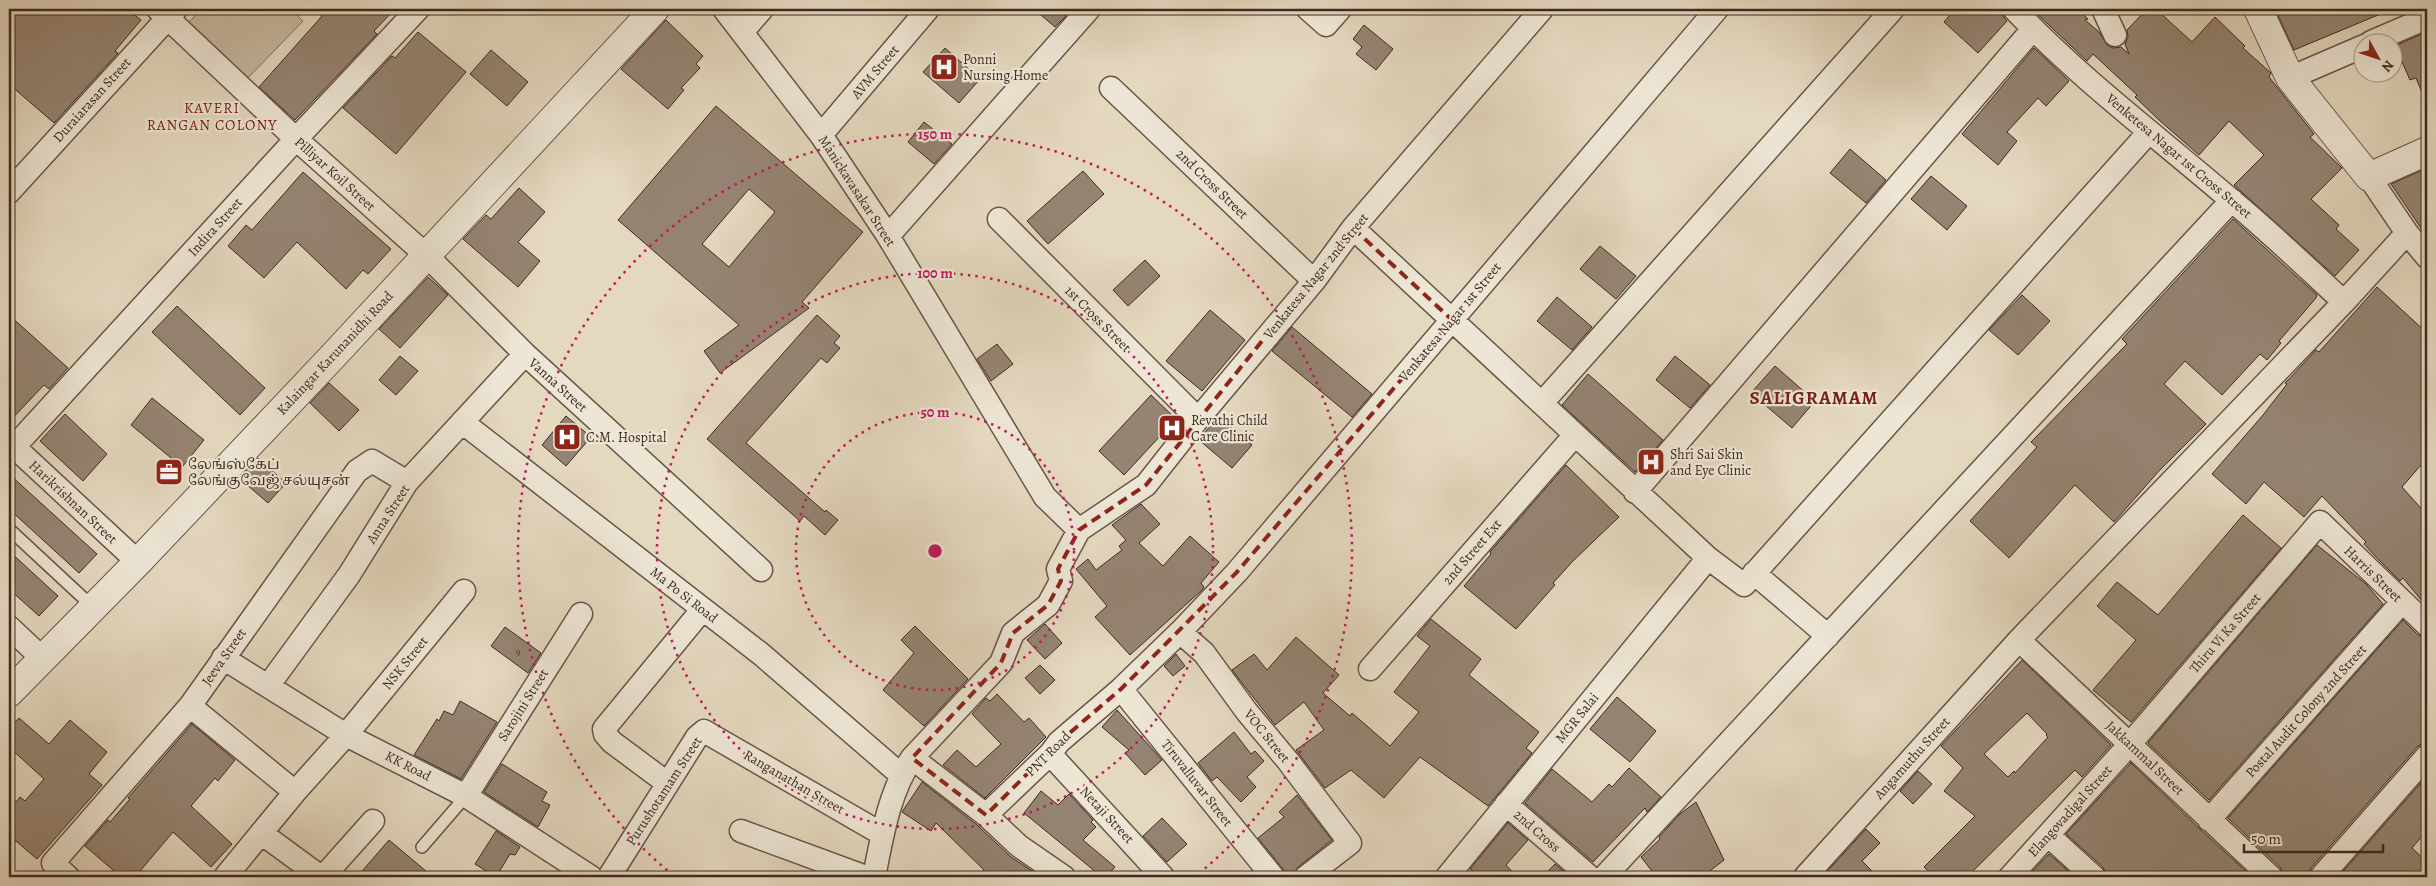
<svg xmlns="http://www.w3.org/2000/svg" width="2436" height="886" viewBox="0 0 2436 886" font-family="Alegreya,'Noto Serif Tamil',serif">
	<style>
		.green { fill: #c8baa4; stroke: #847262 }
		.building { fill: #958473; stroke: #3f2a21; fill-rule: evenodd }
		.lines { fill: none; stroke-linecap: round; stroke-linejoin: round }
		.service-casing { stroke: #685648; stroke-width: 14 }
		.minor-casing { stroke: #685648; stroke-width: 25 }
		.tertiary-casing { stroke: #685648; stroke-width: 30 }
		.service { stroke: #ede6d5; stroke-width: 11 }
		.minor { stroke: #ede6d5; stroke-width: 22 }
		.tertiary { stroke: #ede6d5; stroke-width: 28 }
		.marked { fill: none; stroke: #8f2418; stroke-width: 4; stroke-dasharray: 10 6; stroke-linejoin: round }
		.ring { fill: none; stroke: #c2185b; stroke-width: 2.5; stroke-dasharray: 2.5 5 }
		.labels { text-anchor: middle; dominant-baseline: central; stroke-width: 4.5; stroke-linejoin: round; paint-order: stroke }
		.number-label { font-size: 11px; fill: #544036 }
		.poi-label { font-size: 14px; fill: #3f2a21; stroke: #ede6d5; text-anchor: start }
		.street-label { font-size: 14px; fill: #3f2a21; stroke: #ede6d5 }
		.neighbourhood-label { font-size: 15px; letter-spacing: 1px; fill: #7a1f14; stroke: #ede6d5 }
		.district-label { font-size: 19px; font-weight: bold; letter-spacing: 1px; fill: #7a1f14; stroke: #ede6d5 }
		.centre { fill: #c2185b; stroke: #ede6d5; stroke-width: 2.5 }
		.ring-label { font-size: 15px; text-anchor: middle; font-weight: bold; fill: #c2185b; stroke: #ede6d5; stroke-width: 4.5; stroke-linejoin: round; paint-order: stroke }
	</style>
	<rect width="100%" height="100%" fill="#e4d8bf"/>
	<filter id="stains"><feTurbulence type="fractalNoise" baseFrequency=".004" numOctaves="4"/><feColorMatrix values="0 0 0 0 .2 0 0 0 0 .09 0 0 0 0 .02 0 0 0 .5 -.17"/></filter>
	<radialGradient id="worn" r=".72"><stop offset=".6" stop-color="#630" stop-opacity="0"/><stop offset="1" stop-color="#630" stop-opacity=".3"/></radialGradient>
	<!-- green -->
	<path class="green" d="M202 9H291L303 21 245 81 187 24Z"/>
	<!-- building -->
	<path class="building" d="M9 9H127L141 20 115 51 118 53 54 123 9 84Z
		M313 9H395L374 31 377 34 295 120 259 87 322 16Z
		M1034 9H1058L1066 16 1055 27Z
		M1955 9H1997L2007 21 1978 53 1944 22Z
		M2032 9H2077L2088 19 2085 20 2099 32 2107 45 2113 48 2121 47 2129 54 2125 44 2128 37 2127 30 2147 9H2156L2192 42 2215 17 2245 46 2243 48 2271 73 2269 77 2314 134 2310 137 2342 168 2311 199 2339 225 2336 229 2359 250 2335 276 2234 185 2264 155 2229 121 2199 155 2159 120 2135 97 2137 95 2093 54 2087 61Z
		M2275 9H2390V10L2294 50Z
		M666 20 703 56 696 64 700 68 681 88 684 90 668 109 621 69Z
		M1364 25 1393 49 1376 70 1356 54 1362 47 1353 39Z
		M418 32 466 72 396 154 343 108 392 56 395 58Z
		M2424 33 2427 40V104L2416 78 2410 80 2395 46Z
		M945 48 980 79 959 103 923 72Z
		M2034 48 2069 81 2046 106 2038 98 2007 132 2017 141 1998 165 1962 134Z
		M491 50 528 82 507 106 470 74Z
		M716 106 863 232 802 302 809 308 720 373 704 351 739 325 618 220ZM749 189 775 212 729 267 702 244Z
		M924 122 952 144 934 164 908 142Z
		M1850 149 1886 180 1866 203 1830 173Z
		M2427 168V237L2391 184Z
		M1083 171 1104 194 1048 244 1027 221Z
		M303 172 391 249 368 274 363 270 346 289 297 242 264 278 228 246 246 225 252 230Z
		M1931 176 1967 206 1947 230 1911 199Z
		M519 188 545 212 518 242 540 261 518 287 463 239 486 215 491 219Z
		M2233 219 2317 295 2316 298 2279 341 2281 343 2267 360 2260 354 2222 395 2185 361 2164 384 2206 424 2159 471 2114 522 2075 485 2009 558 1970 521 2037 447 2031 442 2127 344 2122 339Z
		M1600 246 1636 276 1616 299 1580 269Z
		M1145 260 1160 276 1128 306 1113 290Z
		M428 277 448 295 400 348 379 329Z
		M2377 287 2427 333V458L2402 487 2427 515V607L2403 578 2400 581 2375 556 2364 544 2366 542 2322 496 2304 517 2264 482 2246 504 2212 474 2263 415 2287 384 2285 383 2290 378 2316 350 2319 352Z
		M2022 295 2050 321 2018 355 1989 330Z
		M1557 297 1592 327 1572 350 1537 321Z
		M177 306 265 388 240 415 152 332Z
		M1210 310 1245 340 1202 391 1166 361Z
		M9 315 68 368 49 389 44 385 9 422Z
		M817 315 840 336 834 343 840 348 827 363 821 358 746 443 825 512 826 510 838 520 825 535 804 516 800 521 707 439Z
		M1292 327 1372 394 1352 417 1272 351Z
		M997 344 1013 364 991 381 977 359Z
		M400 356 418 371 396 395 379 380Z
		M1675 356 1710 385 1690 408 1656 380Z
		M1775 366 1815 401 1792 428 1751 393Z
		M1588 374 1663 440 1635 472 1562 405Z
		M329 383 359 410 339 431 310 403Z
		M1151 395 1176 419 1124 475 1099 451Z
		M152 398 204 440 182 467 131 425Z
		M65 414 107 454 83 481 40 441Z
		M566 416 591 437 566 466 542 445Z
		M1218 416 1252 445 1232 468 1199 440Z
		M258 458 286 483 268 503 239 478Z
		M1566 465 1619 517 1573 561 1553 583 1555 585 1516 629 1464 586 1491 554 1490 552Z
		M9 474 97 554 79 573 9 509Z
		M1141 504 1160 524 1139 543 1163 566 1190 536 1219 562 1201 583 1204 587 1202 590 1130 655 1095 617 1107 606 1076 569 1088 559 1096 570 1122 550 1119 546 1126 540 1112 525Z
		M2243 515 2281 548 2131 722 2093 690 2136 640 2097 606 2117 582 2158 615Z
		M2317 545 2366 584 2383 604 2209 800 2148 743Z
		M9 551 58 596 39 616 9 589Z
		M1431 619 1481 659 1469 675 1539 732 1526 748 1532 753 1488 806 1420 757 1384 798 1351 770 1325 788 1296 750 1324 730 1304 702 1275 725 1232 670 1254 654 1267 670 1296 637 1339 675 1323 693 1350 716 1352 713 1390 746 1419 712 1394 692 1430 646 1417 636Z
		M2403 620 2418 635 2427 638V740L2417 747 2311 868 2308 877H2284L2280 867 2228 818Z
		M1045 624 1062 643 1045 659 1027 640Z
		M915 626 968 679 924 726 883 690 914 653 901 640Z
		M505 627 541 653 528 673 491 646Z
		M1176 654 1185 666 1173 676 1164 666Z
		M2022 660 2111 745 2082 777 2075 770 1967 877H1935L1924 867 1975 816 1944 791 1963 768 1941 746ZM2027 713 2047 734 2046 735 2048 737 2015 773 2014 771 2008 777 1984 754Z
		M1040 665 1055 680 1040 694 1025 678Z
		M997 694 1024 722 1029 718 1046 737 985 798 943 765 957 750 976 767 1001 744 972 714 986 698 990 701Z
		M1617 697 1656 731 1630 762 1590 729Z
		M460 701 497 722 461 779 414 755 437 719 439 721 444 711 453 715Z
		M1117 710 1162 760 1145 775 1125 753 1129 750 1102 727Z
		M19 718 49 744 70 720 107 752 89 774 102 785 37 859 16 841 9 849V795L16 802 20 797 25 801 44 779 9 747V729Z
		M192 724 235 760 218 781 215 778 191 806 232 844 211 867 173 832 135 877H121L85 846 108 820 110 822 130 799 128 798Z
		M1234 732 1251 754 1255 751 1264 761 1247 777 1256 787 1241 802 1217 777 1212 781 1198 763Z
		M2131 763 2200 829 2252 877H2107L2103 867 2066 834Z
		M502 764 547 792 542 801 550 805 538 827 484 792Z
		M1629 768 1661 797 1647 812 1645 808 1593 862 1525 803 1552 769 1592 802 1609 784 1612 787Z
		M1918 771 1932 784 1913 804 1900 791Z
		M2427 776V830L2412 848 2427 862V877H2338Z
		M922 782 977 825 1011 857 1041 877H980L984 870 936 823 931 831 902 812Z
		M1041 791 1058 805 1069 794 1093 820 1091 822 1096 827 1083 840 1115 867 1106 877H1102L1024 813Z
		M1297 795 1332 840 1298 867 1293 877H1286L1283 869 1258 838 1284 817 1279 812Z
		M1696 802 1724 860 1702 877 1655 875 1641 857 1660 839 1659 837 1680 814Z
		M1162 818 1187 844 1167 862 1143 836Z
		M1508 823 1528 840 1506 865 1517 877H1481L1470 869Z
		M1866 829 1880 843 1862 861 1878 877H1822Z
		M496 831 520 847 515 855 510 854 496 877 475 864Z
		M389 840 433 877H357Z
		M2049 854 2075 877H2027Z
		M1555 864 1570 877H1542Z"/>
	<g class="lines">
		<defs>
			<path id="service" d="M9 529 93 607
				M422 847 466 796"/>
			<path id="minor" d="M158 9 296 139 426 255 525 354 761 570
				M724 9 821 135 888 236 1045 497 1079 530
				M1308 9 1326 25 1340 9
				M2014 9C2080 79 2158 137 2231 200 2270 232 2307 268 2344 302
				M2103 9 2115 35
				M743 31 762 9
				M2371 42 2427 18
				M2290 78 2364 46
				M1111 88 1314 281
				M821 135 928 9
				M2369 177 2407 233 2427 257
				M9 192 176 9
				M999 219 1198 419
				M1353 228 1708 558 1744 585 2149 132
				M888 236 1089 9
				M1542 403 1893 9
				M462 422 761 654 901 775
				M9 442 138 562
				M14 447 296 139 418 9
				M1635 492 2033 29
				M1754 573 1828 636
				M9 627 42 658
				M1180 632 1204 653 1247 712 1288 761 1350 843 1306 877
				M2019 640 2271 877
				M223 658 346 735 466 796 591 877
				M1370 669 1575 435
				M268 686 349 575 407 482 525 354
				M1121 689 1273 877
				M190 706 295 792
				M1050 754 1163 877
				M912 758 986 815 1050 754 1059 742 1121 689 1180 632 1237 572 1717 9
				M667 783 612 742 605 734 604 729 702 610
				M466 796 581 614
				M1506 804 1590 877
				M986 815 1019 846 1064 877
				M2209 820 2402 602
				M741 831 866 877
				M261 833 321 877
				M2049 836 2094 877
				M68 877 53 863 190 706 357 471 372 461 407 482
				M225 877 295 792 346 735 464 591
				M323 877 373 821
				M609 877 697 737 704 731 882 834
				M874 877C882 837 889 792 912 758L1001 663 1013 633 1048 605 1061 581 1058 569 1079 530 1146 485 1198 419 1314 281 1353 228 1542 9
				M1447 877 1708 558
				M1604 877 2232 200
				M1805 877 2019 640 2344 302 2407 233
				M2010 877 2130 744 2320 522 2427 625
				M2321 877 2427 756"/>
			<path id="tertiary" d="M2258 9 2290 78 2369 177 2427 151
				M9 693 138 562 334 355 655 9"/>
		</defs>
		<!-- service casing -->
		<use href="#service" class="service-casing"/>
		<!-- minor casing -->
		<use href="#minor" class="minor-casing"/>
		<!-- tertiary casing -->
		<use href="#tertiary" class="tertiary-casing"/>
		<!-- service -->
		<use href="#service" class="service"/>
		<!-- minor -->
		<use href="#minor" class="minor"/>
		<!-- tertiary -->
		<use href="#tertiary" class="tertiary"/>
	</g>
	<!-- marked area -->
	<path class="marked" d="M1353 228 1452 320 1237 572 1121 689 1059 742 986 815 912 758 1001 663 1013 633 1048 605 1061 581 1058 569 1079 530 1146 485Z"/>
	<!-- distance rings -->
	<g class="ring">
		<circle cx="935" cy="551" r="139"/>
		<circle cx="935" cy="551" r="278"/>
		<path d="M673 875A417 417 0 1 1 1197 875"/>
	</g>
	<!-- icons -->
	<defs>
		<symbol id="hospital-square" viewBox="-11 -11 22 22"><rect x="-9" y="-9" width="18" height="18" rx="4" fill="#8f2418" stroke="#ede6d5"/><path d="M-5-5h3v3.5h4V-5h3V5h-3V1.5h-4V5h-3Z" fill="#fff"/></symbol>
		<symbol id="office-square" viewBox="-11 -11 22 22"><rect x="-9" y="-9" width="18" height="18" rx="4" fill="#8f2418" stroke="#ede6d5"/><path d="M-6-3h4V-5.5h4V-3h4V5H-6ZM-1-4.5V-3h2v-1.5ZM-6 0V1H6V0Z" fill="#fff"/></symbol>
	</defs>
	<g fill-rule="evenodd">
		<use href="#hospital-square" x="928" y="51" width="32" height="32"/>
		<use href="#hospital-square" x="1156" y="412" width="32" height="32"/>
		<use href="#hospital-square" x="551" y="421" width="32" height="32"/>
		<use href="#hospital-square" x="1635" y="446" width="32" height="32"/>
		<use href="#office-square" x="153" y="456" width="32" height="32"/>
	</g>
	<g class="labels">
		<!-- number labels -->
		<g class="number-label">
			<text x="518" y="651">9</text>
		</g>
		<!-- poi labels -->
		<g class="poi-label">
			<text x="963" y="59">Ponni<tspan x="963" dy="16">Nursing Home</tspan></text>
			<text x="1191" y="420">Revathi Child<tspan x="1191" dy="16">Care Clinic</tspan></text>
			<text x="586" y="437">C.M. Hospital</text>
			<text x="1670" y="454">Shri Sai Skin<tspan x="1670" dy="16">and Eye Clinic</tspan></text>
			<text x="188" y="464">லேங்ஸ்கேப்<tspan x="188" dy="16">லேங்குவேஜ் சல்யுசன்</tspan></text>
		</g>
		<!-- street labels -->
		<g class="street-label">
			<text transform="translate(875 72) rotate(-50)">AVM Street</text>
			<text transform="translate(92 100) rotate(-48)">Duraiarasan Street</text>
			<text transform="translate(2179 156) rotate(40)">Venketesa Nagar 1st Cross Street</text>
			<text transform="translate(335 174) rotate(42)">Pilliyar Koil Street</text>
			<text transform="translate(1212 184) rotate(44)">2nd Cross Street</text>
			<text transform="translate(857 191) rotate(57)">Manickavasakar Street</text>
			<text transform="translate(215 227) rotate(-48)">Indira Street</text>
			<text transform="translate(1316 276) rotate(-51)">Venkatesa Nagar 2nd Street</text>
			<text transform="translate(1098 319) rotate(45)">1st Cross Street</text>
			<text transform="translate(1450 322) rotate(-50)">Venkatesa Nagar 1st Street</text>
			<text transform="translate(335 353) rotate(-47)">Kalaingar Karunanidhi Road</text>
			<text transform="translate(558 385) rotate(42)">Vanna Street</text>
			<text transform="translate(73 502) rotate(43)">Harikrishnan Street</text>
			<text transform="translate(388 514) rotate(-57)">Anna Street</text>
			<text transform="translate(1472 552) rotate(-49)">2nd Street Ext</text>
			<text transform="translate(2373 574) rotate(44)">Harris Street</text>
			<text transform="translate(684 595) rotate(38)">Ma Po Si Road</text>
			<text transform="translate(2225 633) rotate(-49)">Thiru Vi Ka Street</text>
			<text transform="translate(224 657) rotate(-55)">Jeeva Street</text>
			<text transform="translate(405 663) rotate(-51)">NSK Street</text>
			<text transform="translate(523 705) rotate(-58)">Sarojini Street</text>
			<text transform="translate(2306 711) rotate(-48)">Postal Audit Colony 2nd Street</text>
			<text transform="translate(1577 718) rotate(-51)">MGR Salai</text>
			<text transform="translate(1267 736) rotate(51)">VOC Street</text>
			<text transform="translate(1048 754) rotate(-45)">PNT Road</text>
			<text transform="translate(1912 758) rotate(-48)">Angamuthu Street</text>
			<text transform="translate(2145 758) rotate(43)">Jakkammal Street</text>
			<text transform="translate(408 766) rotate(27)">KK Road</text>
			<text transform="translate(794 782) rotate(30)">Ranganathan Street</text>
			<text transform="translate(1197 783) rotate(52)">Tiruvalluvar Street</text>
			<text transform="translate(664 791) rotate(-57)">Purushotamam Street</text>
			<text transform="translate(2070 811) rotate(-48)">Elangovadigal Street</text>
			<text transform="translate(1107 815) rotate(47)">Netaji Street</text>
			<text transform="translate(1537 831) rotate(41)">2nd Cross</text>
		</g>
		<!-- neighbourhood labels -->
		<g class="neighbourhood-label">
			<text x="212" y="108">KAVERI<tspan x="212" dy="17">RANGAN COLONY</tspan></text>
		</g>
		<!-- district labels -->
		<g class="district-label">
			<text x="1814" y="398">SALIGRAMAM</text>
		</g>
	</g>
	<circle cx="935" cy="551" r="8" class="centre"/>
	<g class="ring-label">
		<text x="935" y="139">150 m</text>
		<text x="935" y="278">100 m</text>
		<text x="935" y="417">50 m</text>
	</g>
	<!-- margin -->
	<rect width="2436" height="886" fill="none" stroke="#e4d8bf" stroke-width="30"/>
	<rect x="10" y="10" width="2416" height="866" fill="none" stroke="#3f2a21" stroke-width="2.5"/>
	<rect x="15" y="15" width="2406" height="856" fill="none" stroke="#3f2a21"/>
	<!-- north arrow -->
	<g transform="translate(2378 58) rotate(130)"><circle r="24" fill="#ede6d5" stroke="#a79b8d"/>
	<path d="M0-4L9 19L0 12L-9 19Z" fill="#8f2418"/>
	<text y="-8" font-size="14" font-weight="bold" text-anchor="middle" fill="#3f2a21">N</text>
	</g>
	<!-- scale -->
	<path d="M2244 844v8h139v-8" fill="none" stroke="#3f2a21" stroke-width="2.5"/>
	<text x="2251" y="844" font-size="15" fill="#3f2a21" stroke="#ede6d5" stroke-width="4" paint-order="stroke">50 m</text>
	<rect width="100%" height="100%" filter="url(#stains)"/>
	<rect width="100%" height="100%" fill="url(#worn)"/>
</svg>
